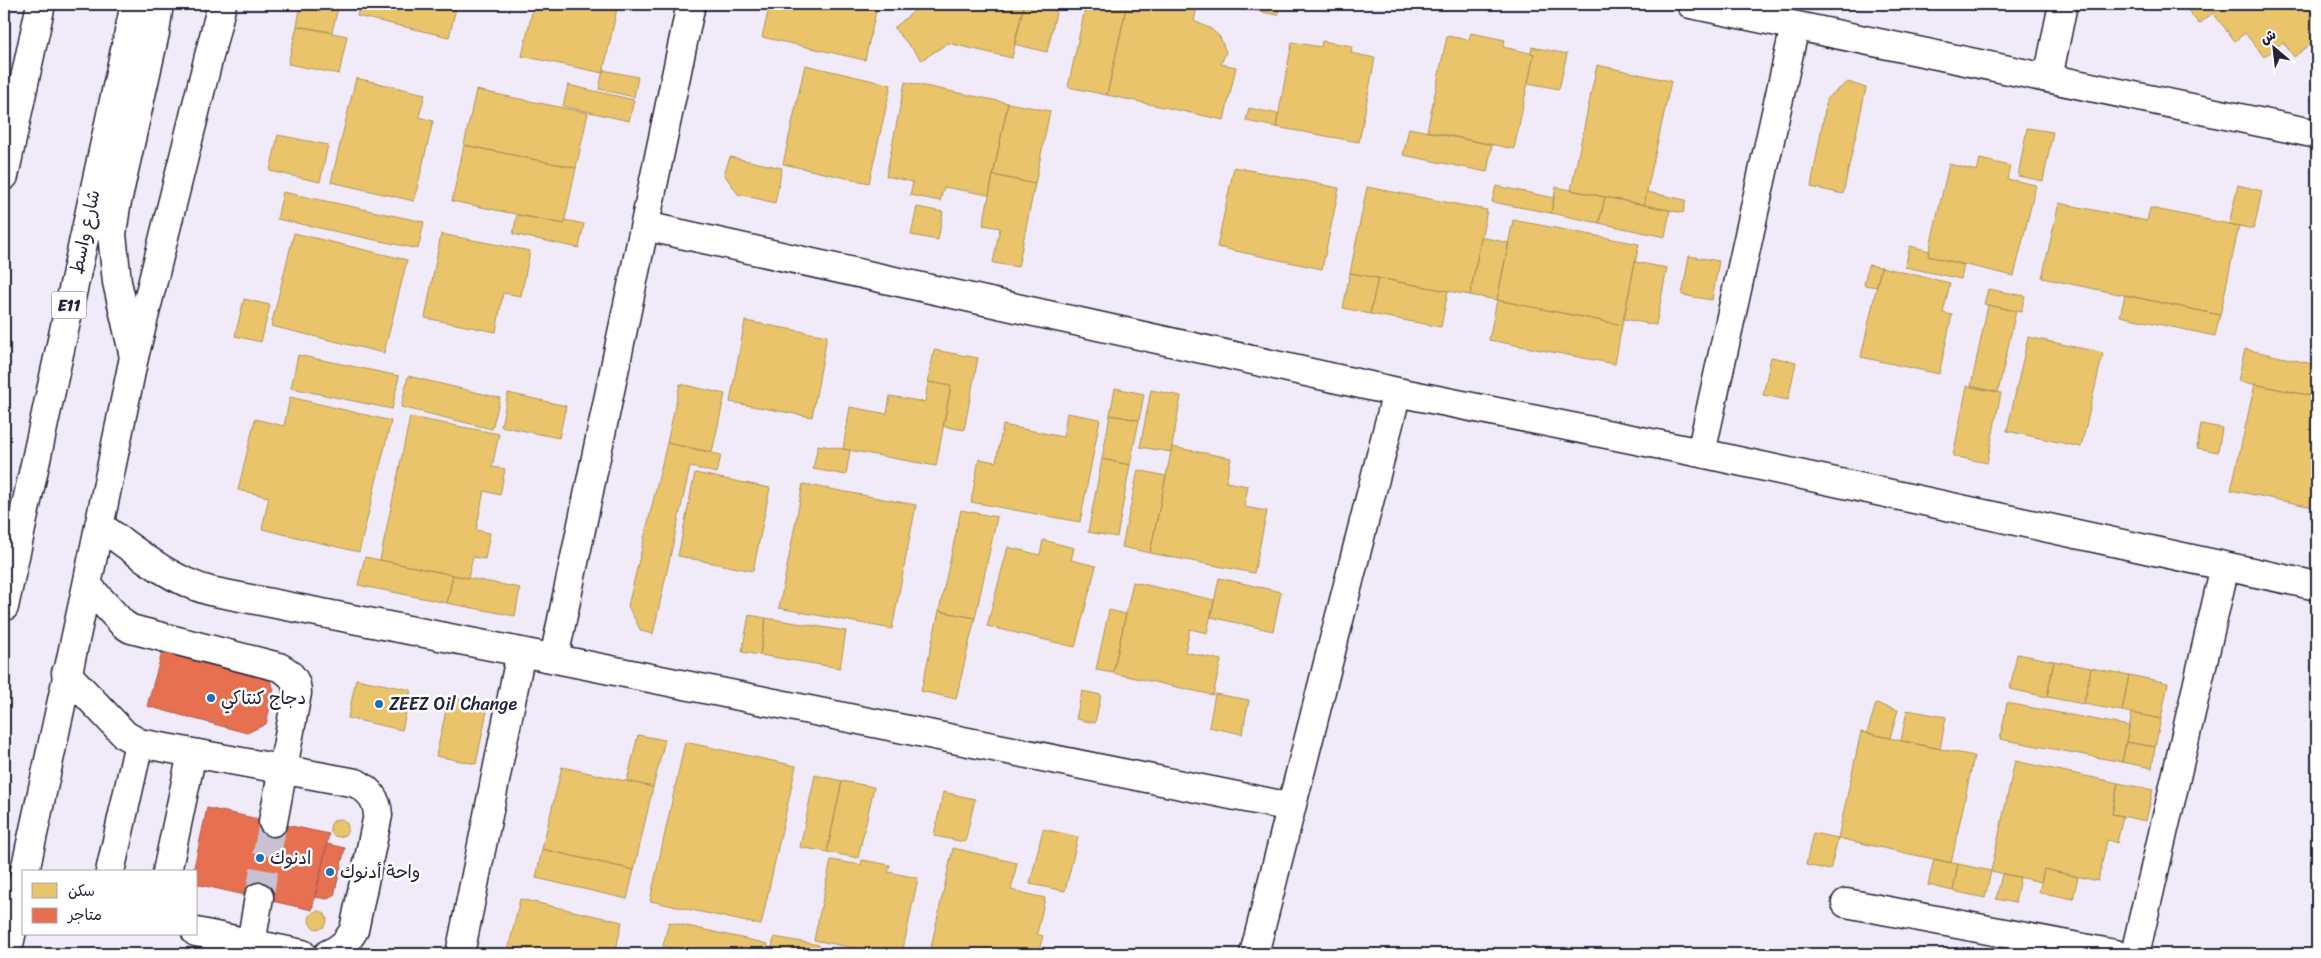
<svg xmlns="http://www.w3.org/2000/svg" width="2321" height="958" viewBox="0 0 2321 958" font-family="Sriracha,'Playpen Sans Arabic',sans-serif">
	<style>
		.homes { fill: #e9c46a; stroke: #ad935c }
		.shops { fill: #e76f51; stroke: #ac584a }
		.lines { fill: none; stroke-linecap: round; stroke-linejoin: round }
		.minor-tunnel { stroke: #c8c2d2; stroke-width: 28; stroke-dasharray: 28 14; stroke-linecap: butt }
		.minor-casing { stroke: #22223b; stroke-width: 31 }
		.highway-casing { stroke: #22223b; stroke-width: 31 }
		.minor { stroke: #fff; stroke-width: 28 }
		.highway { stroke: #fff; stroke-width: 28 }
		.poi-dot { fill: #1f6fb2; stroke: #fff; stroke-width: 2 }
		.labels { text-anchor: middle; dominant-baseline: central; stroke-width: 5; stroke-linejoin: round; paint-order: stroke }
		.shield { fill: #fff; stroke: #646476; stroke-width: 1 }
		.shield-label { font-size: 16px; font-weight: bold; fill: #22223b }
		.street-label { font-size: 18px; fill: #22223b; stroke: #fff }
		.poi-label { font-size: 18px; fill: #22223b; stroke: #fff; text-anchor: start }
	</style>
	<rect width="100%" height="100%" fill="#f1eaf8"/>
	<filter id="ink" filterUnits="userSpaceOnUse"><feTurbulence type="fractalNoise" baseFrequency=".02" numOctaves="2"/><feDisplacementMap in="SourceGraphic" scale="10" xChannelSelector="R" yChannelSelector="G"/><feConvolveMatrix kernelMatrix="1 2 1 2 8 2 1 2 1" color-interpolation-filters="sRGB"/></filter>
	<g filter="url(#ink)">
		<!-- homes -->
		<path class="homes" d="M301 4H339L332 32 297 26Z
			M360 4H457L449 37 357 16Z
			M534 4H618L603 73 522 56Z
			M770 4H864L877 7 865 60 762 37Z
			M910 4H1024L1012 58 948 43 922 60 894 28 914 11Z
			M1024 4H1058L1047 52 1014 44Z
			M1086 4H1127L1107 95 1068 87Z
			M1127 4H1181L1197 7 1194 21 1211 29 1220 37 1226 52 1221 64 1236 67 1224 120 1107 95Z
			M1242 4H1280L1278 15 1241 8Z
			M2183 4H2317V39L2294 57 2283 42 2264 57 2245 33 2235 41 2213 13 2199 24Z
			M297 26 347 36 339 74 288 64Z
			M1471 33 1505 40 1503 47 1534 54 1514 149 1427 131 1447 36 1469 40Z
			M1322 41 1352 46 1351 53 1375 58 1359 142 1276 127 1292 42 1321 47Z
			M1532 47 1567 54 1559 89 1528 83 1534 54 1531 53Z
			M805 65 891 85 869 183 783 164Z
			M1597 65 1671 81 1644 205 1571 190Z
			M603 70 638 77 634 97 599 89Z
			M356 78 425 94 419 117 433 121 414 201 331 182Z
			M905 82 1008 103 989 195 944 187 940 201 910 195 913 182 886 176Z
			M1848 82 1866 88 1843 194 1811 187 1827 98Z
			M568 85 634 100 629 121 563 106Z
			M476 90 588 113 576 168 464 145Z
			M1008 103 1050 111 1035 184 993 175Z
			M1249 108 1278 114 1276 127 1246 121Z
			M1409 128 1492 145 1487 172 1403 155Z
			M2027 128 2053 132 2043 181 2018 176Z
			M278 135 328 145 320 182 270 171Z
			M464 145 576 168 564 224 452 201Z
			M730 157 782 168 775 203 738 194 724 174Z
			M1980 159 2010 166 2007 179 2036 185 2014 276 1928 256 1949 164 1977 171Z
			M1234 167 1339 188 1322 269 1217 247Z
			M993 175 1035 184 1018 267 993 263 1000 228 983 225Z
			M2238 185 2262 191 2254 229 2229 224Z
			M1496 186 1554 198 1551 213 1492 202Z
			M1367 187 1487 210 1470 295 1350 273Z
			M1556 187 1605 197 1599 223 1551 213Z
			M283 192 424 222 418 249 277 219Z
			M1647 192 1686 200 1683 213 1644 205Z
			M1605 197 1670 210 1665 237 1599 223Z
			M2059 203 2147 221 2150 208 2239 226 2220 315 2042 278Z
			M917 207 943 212 938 240 911 235Z
			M517 215 564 224 565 220 584 224 579 248 513 234Z
			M1513 220 1639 244 1622 325 1497 300Z
			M294 233 407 260 384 353 271 326Z
			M441 234 530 251 521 296 503 293 496 332 425 318Z
			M1481 237 1509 243 1497 300 1470 295Z
			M1910 246 1930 251 1928 256 1964 265 1961 279 1905 267Z
			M1689 256 1719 261 1712 300 1682 295Z
			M1635 262 1667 268 1656 325 1624 319Z
			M1868 265 1881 267 1877 287 1864 285Z
			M1881 267 1950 283 1943 313 1952 315 1939 374 1861 357Z
			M1350 273 1378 278 1370 314 1343 308Z
			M1378 278 1448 291 1441 327 1370 314Z
			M1988 289 2025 296 2021 312 1984 304Z
			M2125 295 2220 315 2215 336 2120 316Z
			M244 299 270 305 261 342 235 336Z
			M1497 300 1622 325 1615 364 1489 340Z
			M1988 305 2016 311 1998 392 1971 386Z
			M745 321 827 336 812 417 730 402Z
			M2028 337 2103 353 2081 447 2007 431Z
			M2245 349 2317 365V397L2238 381Z
			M934 350 978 358 964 430 943 426 951 386 928 382Z
			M298 355 399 376 392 409 291 388Z
			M1771 357 1796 362 1788 400 1763 395Z
			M408 376 500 398 492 429 401 407Z
			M928 382 951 386 936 466 843 449 850 407 887 414 890 396 925 402Z
			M680 384 725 394 712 452 667 443Z
			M2255 384 2317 397V508L2231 490Z
			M1967 386 2001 393 1987 463 1953 456Z
			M1115 388 1144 394 1139 420 1110 415Z
			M1151 390 1181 396 1171 452 1140 447Z
			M508 393 566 406 559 438 501 426Z
			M290 397 391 421 359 552 262 529 269 497 238 490 255 419 284 426Z
			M1067 413 1100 419 1080 522 971 502 979 459 996 462 1003 425 1063 437Z
			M1110 415 1139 420 1130 465 1102 459Z
			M410 417 499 434 492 467 505 469 500 495 484 491 476 530 490 533 485 559 473 557 468 578 380 560Z
			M2201 424 2222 428 2218 452 2197 448Z
			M667 443 721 455 717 473 690 467 653 634 641 631 628 606Z
			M818 445 850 450 846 475 813 469Z
			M1172 447 1231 458 1226 482 1248 486 1244 507 1267 511 1254 573 1150 553Z
			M1102 459 1130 465 1117 537 1088 532Z
			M1138 470 1166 476 1150 553 1122 547Z
			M695 473 770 488 753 571 678 556Z
			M803 484 916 505 892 629 779 608Z
			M961 510 997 517 975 618 939 611Z
			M1043 540 1074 548 1071 560 1096 566 1075 647 987 626 1008 547 1040 555Z
			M365 557 453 575 447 603 358 585Z
			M453 575 520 588 515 616 447 603Z
			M1219 578 1281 592 1273 631 1211 617Z
			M1133 582 1214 600 1207 633 1190 629 1185 652 1221 660 1213 695 1113 673Z
			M1109 610 1126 614 1113 673 1096 670Z
			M939 611 975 618 956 699 921 691Z
			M749 615 766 618 760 655 742 652Z
			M766 618 846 631 840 668 760 655Z
			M2017 654 2054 661 2047 697 2010 689Z
			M2054 661 2091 668 2084 704 2047 697Z
			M2091 668 2129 675 2122 711 2084 704Z
			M2129 675 2168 683 2161 719 2122 711Z
			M356 679 411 690 402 730 348 718Z
			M1082 691 1101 695 1095 723 1076 719Z
			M1215 694 1249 700 1242 734 1209 727Z
			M449 697 488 706 476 764 436 756Z
			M2007 703 2129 726 2122 762 2000 739Z
			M1876 704 1898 710 1890 738 1867 733Z
			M1907 710 1946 717 1940 749 1901 741Z
			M2132 713 2161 719 2155 747 2126 742Z
			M1861 732 1974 756 1951 863 1838 838Z
			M638 735 665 740 653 787 627 781Z
			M685 742 796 766 761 925 650 901Z
			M2126 742 2155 747 2152 768 2122 762Z
			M2015 761 2118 783 2112 814 2123 816 2117 843 2107 840 2098 881 2044 869 2041 882 1991 871Z
			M562 767 653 787 634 870 542 849Z
			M815 775 842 781 827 852 800 847Z
			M842 781 874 787 858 858 827 852Z
			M2118 783 2153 790 2146 821 2112 814Z
			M943 792 975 799 965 842 934 836Z
			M330 828a9 9 0 1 1 18 0a9 9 0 1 1-18 0Z
			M1043 829 1078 837 1065 891 1030 884Z
			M1813 833 1838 838 1830 870 1806 865Z
			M953 848 1017 863 1011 890 1045 898 1037 934 1043 936 1038 954H939L930 952Z
			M542 849 634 870 627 899 536 878Z
			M1934 859 1958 864 1953 891 1928 885Z
			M831 860 861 865 862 860 890 865 888 872 918 878 902 954H884L814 940Z
			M1958 864 1991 871 1985 898 1953 891Z
			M2044 869 2078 877 2073 899 2039 892Z
			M2002 874 2020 877 2015 903 1996 899Z
			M520 899 622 922 615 954H507Z
			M309 920a9 9 0 1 1 18 0a9 9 0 1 1-18 0Z
			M669 922 768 944 765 954H698L663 946Z
			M774 937 819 945 817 954H771Z"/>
		<!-- shops -->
		<path class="shops" d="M163 649 268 677 274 689 266 724 247 733 147 706Z
			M207 808 329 834 312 910 196 884V872H193Z
			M327 844 345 848 334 896 327 899 315 897Z"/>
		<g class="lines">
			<!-- minor-tunnel -->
			<path class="minor-tunnel" d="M259 897 273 822"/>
			<defs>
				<path id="minor" d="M1691 4 2317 134
					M2048 78 2063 4
					M645 226 1397 392 1701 453 2317 586
					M1701 453 1795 26
					M99 525C135 551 168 579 210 591L521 652 1291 807
					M87 585 123 624 131 629 279 667C291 673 297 680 297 693L273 822
					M554 658 691 4
					M66 673 125 735 139 743 356 783C370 791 377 799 378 815L354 930C347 942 341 949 328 954
					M110 872 139 743
					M167 872 192 753
					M1846 903 2115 954
					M196 932 302 954
					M251 944 259 897
					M7 954 87 585 134 357 222 4
					M460 954 521 652
					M1254 954 1397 392
					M2135 954 2225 566"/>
				<path id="highway" d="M4 176 41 4
					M134 357 117 282 112 234 116 206 155 33 159 4
					M4 607 135 4"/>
			</defs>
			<!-- minor casing -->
			<use href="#minor" class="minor-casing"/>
			<!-- highway casing -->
			<use href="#highway" class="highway-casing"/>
			<!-- minor -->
			<use href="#minor" class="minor"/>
			<!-- highway -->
			<use href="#highway" class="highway"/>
		</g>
	</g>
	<!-- markers -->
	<g class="poi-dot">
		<circle cx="211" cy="698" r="5"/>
		<circle cx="379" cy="704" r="5"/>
		<circle cx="260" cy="858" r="5"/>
		<circle cx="330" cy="872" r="5"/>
	</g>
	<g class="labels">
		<!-- shield labels -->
		<rect class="shield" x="51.5" y="291.5" width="35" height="27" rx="4"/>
		<g class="shield-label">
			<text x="69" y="305">E11</text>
		</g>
		<!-- street labels -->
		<g class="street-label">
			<text transform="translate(85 232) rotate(-78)">شارع واسط</text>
		</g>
		<!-- poi labels -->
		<g class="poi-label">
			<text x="221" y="698">دجاج كنتاكي</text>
			<text x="389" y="704">ZEEZ Oil Change</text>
			<text x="270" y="858">ادنوك</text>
			<text x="340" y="872">واحة أدنوك</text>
		</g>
	</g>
	<!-- margin -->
	<rect width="2321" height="958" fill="none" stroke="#fff" stroke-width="20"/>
	<rect x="10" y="10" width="2301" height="938" fill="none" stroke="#22223b" stroke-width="2" filter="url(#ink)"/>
	<!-- legend -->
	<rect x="22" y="870" width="175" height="65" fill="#ffffff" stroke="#a7a7b1"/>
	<rect x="32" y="883" width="25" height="15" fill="#e9c46a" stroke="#a7a7b1"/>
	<text x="68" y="896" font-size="15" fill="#22223b">سكن</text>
	<rect x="32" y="908" width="25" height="15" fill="#e76f51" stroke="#a7a7b1"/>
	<text x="68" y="920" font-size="15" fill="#22223b">متاجر</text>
	<!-- north arrow -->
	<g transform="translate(2274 48) rotate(332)" stroke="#ffffff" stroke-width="4" paint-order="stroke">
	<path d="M0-4L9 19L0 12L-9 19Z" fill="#22223b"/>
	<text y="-8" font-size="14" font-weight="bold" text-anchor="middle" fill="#22223b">ش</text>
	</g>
</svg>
